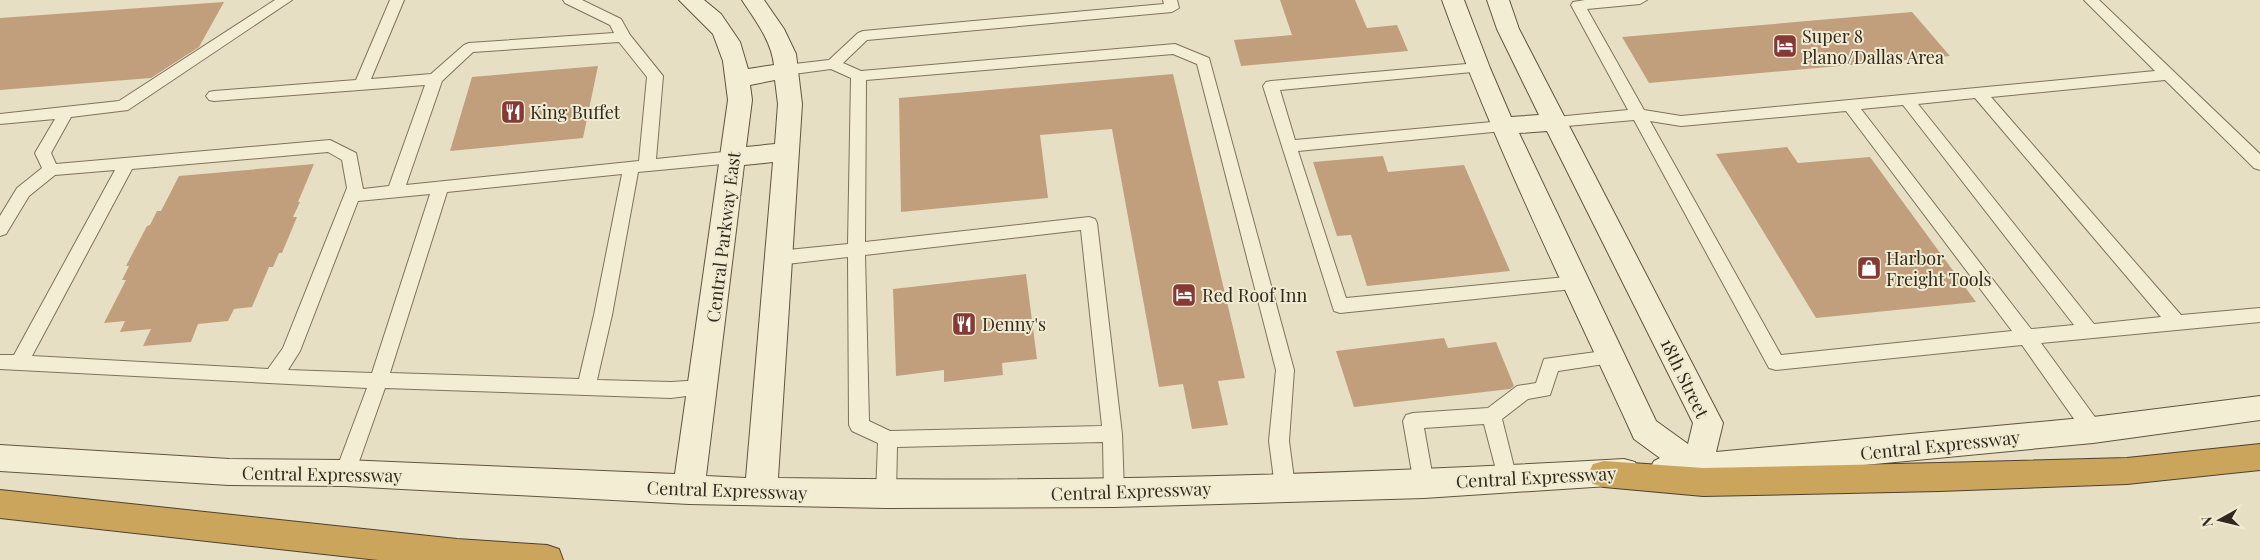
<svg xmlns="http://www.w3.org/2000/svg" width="2260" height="560" viewBox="0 0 2260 560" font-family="'Playfair Display',serif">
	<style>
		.building { fill: #c19f7d }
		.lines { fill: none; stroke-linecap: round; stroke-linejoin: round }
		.lane-casing { stroke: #7f725c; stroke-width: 2 }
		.secondary-casing { stroke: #61533f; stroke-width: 2 }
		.highway-casing { stroke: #4d4030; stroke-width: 2 }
		.lane { fill: #f3edd4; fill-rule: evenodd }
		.secondary { fill: #f3edd4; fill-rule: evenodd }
		.highway { fill: #cca55d; fill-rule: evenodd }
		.labels { text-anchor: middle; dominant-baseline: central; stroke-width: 4; stroke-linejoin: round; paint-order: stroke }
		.poi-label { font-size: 18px; fill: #31291e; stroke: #f0ead1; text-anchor: start }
		.street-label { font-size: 18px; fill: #31291e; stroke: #f0ead1 }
	</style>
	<rect width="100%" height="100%" fill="#e7dfc3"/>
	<!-- building -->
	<path class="building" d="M1280 0H1355L1367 28 1397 25 1408 51 1241 66 1234 40 1292 35Z
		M224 2 199 47 151 78 0 90V18Z
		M1912 12 1950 56 1649 83 1622 37Z
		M598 66 583 138 450 151 472 77Z
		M1173 74 1245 378 1218 381 1228 425 1192 429 1183 384 1159 387 1112 129 1040 135 1048 198 901 212 899 98Z
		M1787 147 1798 163 1870 157 1976 302 1816 318 1716 154Z
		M1383 156 1388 172 1464 165 1510 271 1367 286 1351 235 1337 236 1313 162Z
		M314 164 298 202H300L293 217H297L282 253H279L273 267H269L252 307 234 309 228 321 198 324 191 342 143 346 151 329 120 332 125 321 104 323 126 280H122L129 266H126L147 226 150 225 157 211H161L179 176Z
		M1026 274 1037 359 1002 363 1003 375 944 382V370L896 376 893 289Z
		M1444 338 1448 348 1496 342 1514 386 1510 389 1354 407 1336 351Z"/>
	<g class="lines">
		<defs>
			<path id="lane" d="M275 0H292L128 110 71 117 51 153 56 164 330 140 356 153 363 189 389 186 425 85 214 101 209 100 206 96 209 92 214 91 356 80 390 0H404L371 79 431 74 464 45 469 43 614 33 610 25 565 3 563 0H582L621 19 630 35 663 76 656 159 733 151 739 153 741 157 739 161 733 163 638 172 612 315 597 380 671 382 703 380 710 383 712 388 710 393 671 398 385 388 355 473 352 479 345 482 338 479 335 473 367 388 0 369V355H14L115 170 55 175 29 196 6 234 0 236V216L17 188 42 168 35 153 55 119 0 124V114L119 101ZM619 42 647 77 639 161 406 185 442 81 473 52ZM328 152 342 160 347 188 283 348 268 369 32 356 132 169ZM622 174 594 315 579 379 390 373 447 192ZM430 194 372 373 288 370 300 351 358 201Z
				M1163 0H1177L1179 8 1172 12 867 40 843 63 861 71 1175 44 1209 58 1294 370 1289 441 1295 487 1292 493 1285 496 1278 493 1275 487 1269 441 1276 370 1197 64 1173 54 866 80 865 242 1089 217 1095 219 1097 223 1122 434 1124 493 1121 499 1114 502 1107 499 1104 493 1103 442 897 447 896 494 893 500 886 503 879 500 876 494 878 443 852 431 849 425 848 257 778 265 772 263 769 258 772 253 778 251 848 244 851 78 831 69 786 75 781 73 778 70 781 67 786 65 829 60 858 33 863 31 1164 4ZM1081 230 1102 426 890 431 869 421 865 255Z
				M1585 0H1647L1640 4 1587 9 1644 110 1681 116 2155 71 2084 0H2099L2260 154V170L2254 168 2165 80 1991 97 2181 315 2260 308V322L2041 343 2100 424 2103 430 2100 436 2093 438 2086 436 2022 345 1776 370 1769 368 1634 120 1556 127 1550 126 1548 122 1550 118 1556 117 1628 110 1571 5 1573 2ZM1975 98 2161 317 2094 324 1918 104ZM1903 105 2074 325 2031 329 1861 109ZM1846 111 2012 331 1781 355 1650 121 1681 126Z
				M1478 63 1483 65 1485 68 1483 71 1280 90 1295 140 1503 121 1509 122 1511 126 1509 130 1503 131 1298 151 1346 298 1577 276 1583 278 1586 283 1583 288 1340 313 1334 311 1263 86 1266 82 1271 81Z
				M1611 350 1618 352 1620 357 1618 362 1558 371 1550 395 1528 399 1502 419 1517 479 1514 485 1507 488 1500 485 1484 424 1424 428 1434 484 1431 490 1424 493 1417 490 1414 484 1403 421 1406 415 1413 413 1488 408 1517 386 1536 383 1544 359Z"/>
			<path id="secondary" d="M679 0H704L721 14 740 42 748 69 774 65C771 40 755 20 742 0H764L784 29 796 54 802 104 778 478C1060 483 1342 475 1624 459L1635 462 1640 472 1635 482 1624 485 1424 498 1114 507 886 508 689 504 345 486 229 485 0 471V445L229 459 345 460 675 474 728 100 723 61 713 34ZM775 80 778 104 775 144 746 147 752 100 750 85ZM773 162 746 478 706 476 744 165Z
				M1442 0H1464L1490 68 1511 117 1539 115 1497 29 1487 0H1509L1519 29 1723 423 1716 452 2093 417 2260 396V420L2093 443 1697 481 1665 483 1654 479 1649 470 1654 461 1660 458 1634 439 1630 430C1565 288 1495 147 1442 0ZM1547 131 1693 423 1688 444 1656 421 1519 133Z"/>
			<path id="highway" d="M2260 444V470L2127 484 1940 491 1703 496 1604 487 1593 484 1588 474 1593 464 1604 461 1703 468 1940 463 2127 458Z
				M0 490 457 539 547 545 559 549 563 560H378L0 518Z"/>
		</defs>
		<!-- lane casing -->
		<use href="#lane" class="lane-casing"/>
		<!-- secondary casing -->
		<use href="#secondary" class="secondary-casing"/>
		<!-- highway casing -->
		<use href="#highway" class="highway-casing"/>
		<!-- lane -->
		<use href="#lane" class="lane"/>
		<!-- secondary -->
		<use href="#secondary" class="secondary"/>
		<!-- highway -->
		<use href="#highway" class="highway"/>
	</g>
	<!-- icons -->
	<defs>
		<symbol id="hotel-square" viewBox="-11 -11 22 22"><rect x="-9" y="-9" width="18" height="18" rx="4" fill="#863a34" stroke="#f0ead1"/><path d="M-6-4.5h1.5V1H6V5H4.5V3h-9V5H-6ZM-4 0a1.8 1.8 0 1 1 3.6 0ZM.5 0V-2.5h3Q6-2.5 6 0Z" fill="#fff"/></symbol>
		<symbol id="restaurant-square" viewBox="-11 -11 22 22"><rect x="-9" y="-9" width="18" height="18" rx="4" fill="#863a34" stroke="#f0ead1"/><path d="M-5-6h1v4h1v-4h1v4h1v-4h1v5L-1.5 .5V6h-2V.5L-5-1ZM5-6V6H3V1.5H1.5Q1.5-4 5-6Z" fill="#fff"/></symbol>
		<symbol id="shop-square" viewBox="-11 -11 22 22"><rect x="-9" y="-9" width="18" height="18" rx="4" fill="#863a34" stroke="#f0ead1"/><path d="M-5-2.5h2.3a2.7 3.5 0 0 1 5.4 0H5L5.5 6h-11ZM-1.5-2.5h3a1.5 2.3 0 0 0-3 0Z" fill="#fff"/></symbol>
	</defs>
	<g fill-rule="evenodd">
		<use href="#hotel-square" x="1771" y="32" width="28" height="28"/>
		<use href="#restaurant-square" x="499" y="98" width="28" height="28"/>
		<use href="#shop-square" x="1855" y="254" width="28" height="28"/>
		<use href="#hotel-square" x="1170" y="281" width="28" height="28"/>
		<use href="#restaurant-square" x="950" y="310" width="28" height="28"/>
	</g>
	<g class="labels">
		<!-- poi labels -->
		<g class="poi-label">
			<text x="1802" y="36">Super 8<tspan x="1802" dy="21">Plano/Dallas Area</tspan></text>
			<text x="530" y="112">King Buffet</text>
			<text x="1886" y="258">Harbor<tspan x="1886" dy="21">Freight Tools</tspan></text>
			<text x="1202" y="295">Red Roof Inn</text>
			<text x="982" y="324">Denny's</text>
		</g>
		<!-- street labels -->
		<g class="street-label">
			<text transform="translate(723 237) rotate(-83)">Central Parkway East</text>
			<text transform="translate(1685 378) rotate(64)">18th Street</text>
			<text transform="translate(1940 445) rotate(-6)">Central Expressway</text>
			<text transform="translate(322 474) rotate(1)">Central Expressway</text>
			<text transform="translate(1536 477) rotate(-3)">Central Expressway</text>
			<text transform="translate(727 490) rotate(2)">Central Expressway</text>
			<text transform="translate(1131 491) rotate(-2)">Central Expressway</text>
		</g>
	</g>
	<!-- north arrow -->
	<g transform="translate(2220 520) rotate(262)" stroke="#f0ead1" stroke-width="4" paint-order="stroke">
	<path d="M0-4L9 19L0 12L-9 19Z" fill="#31291e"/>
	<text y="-8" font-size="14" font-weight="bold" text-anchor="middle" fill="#31291e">N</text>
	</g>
</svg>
